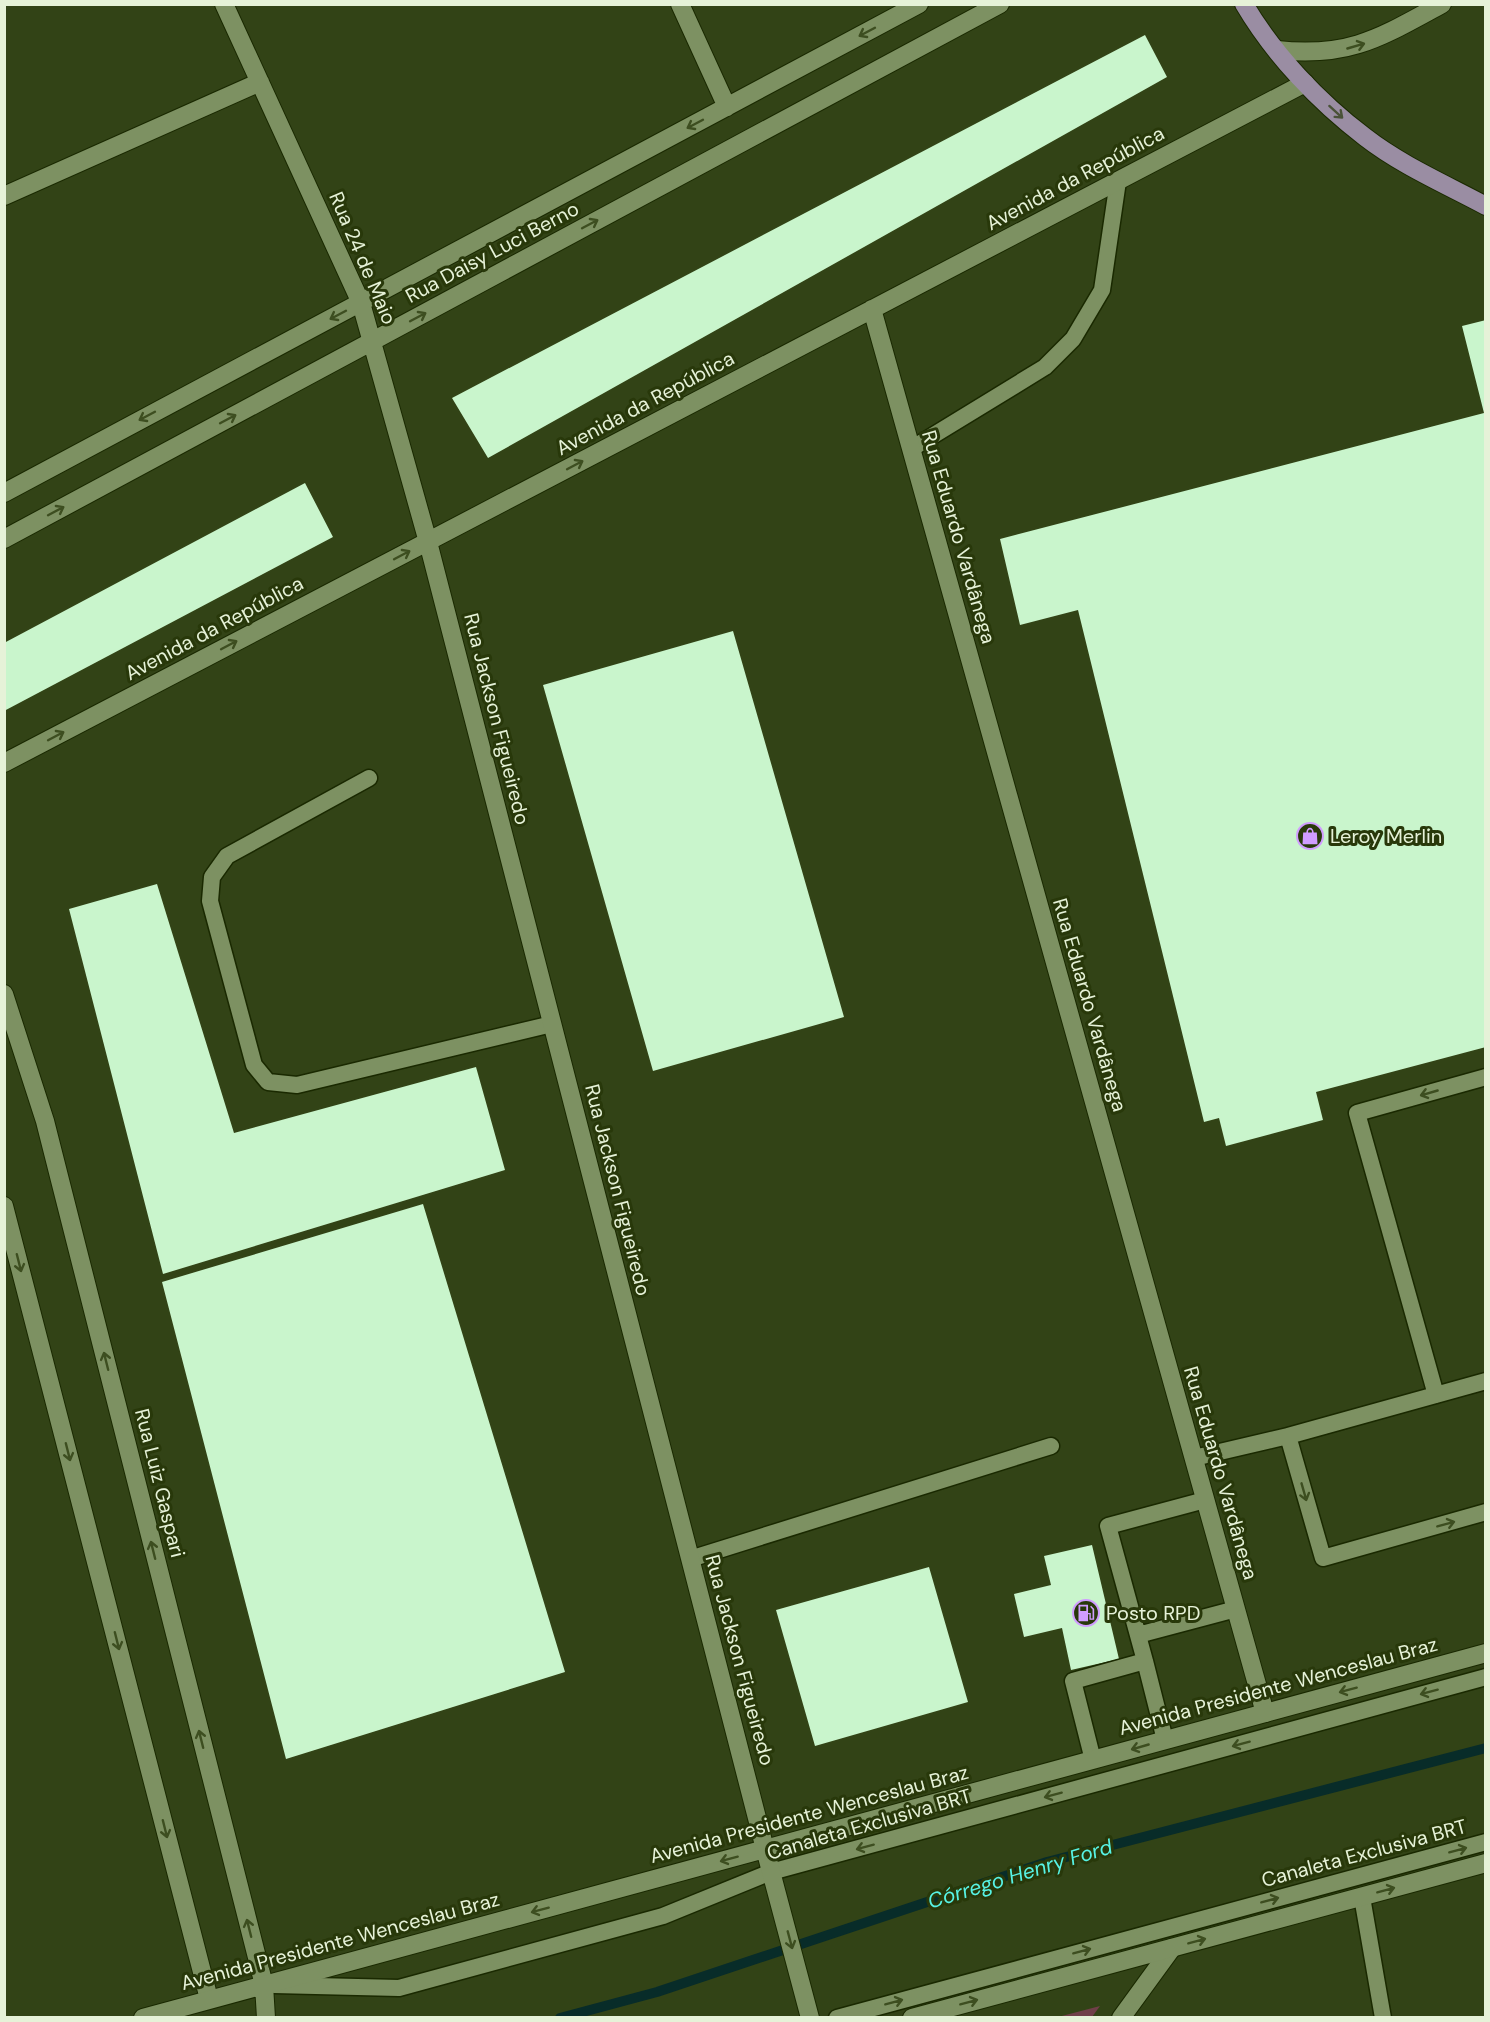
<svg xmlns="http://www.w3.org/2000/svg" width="1490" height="2022" viewBox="0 0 1490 2022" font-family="'DM Sans',sans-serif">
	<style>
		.green { fill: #703f49 }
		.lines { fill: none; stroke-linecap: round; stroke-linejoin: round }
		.stream { stroke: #082c29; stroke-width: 10 }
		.building { fill: #c9f5cc }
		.lane-casing { stroke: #1a2900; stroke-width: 19 }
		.street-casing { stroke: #1a2900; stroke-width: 20 }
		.secondary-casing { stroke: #1a2900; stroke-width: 20 }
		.primary-casing { stroke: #1a2900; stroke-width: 20 }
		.lane { stroke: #7d9162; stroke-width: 16 }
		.street { stroke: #7d9162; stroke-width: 18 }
		.secondary { stroke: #7d9162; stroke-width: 18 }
		.primary { stroke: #9a8da3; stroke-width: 18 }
		.oneway { stroke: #3d4e20 }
		.oneway2 { stroke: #4a5238 }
		.labels { text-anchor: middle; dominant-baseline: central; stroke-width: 6; stroke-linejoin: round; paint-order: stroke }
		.street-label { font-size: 20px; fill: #e6f2d8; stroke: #28380a }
		.poi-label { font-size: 20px; fill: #e6f2d8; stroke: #28380a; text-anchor: start }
		.water-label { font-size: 21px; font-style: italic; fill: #57f3e5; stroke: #28380a }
	</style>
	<rect width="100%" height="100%" fill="#324316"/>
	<!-- green -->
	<path class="green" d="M1100 2006 1092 2017H1058Z"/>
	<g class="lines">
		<!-- stream -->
		<path class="stream" d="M560 2018 657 1992 1047 1862 1486 1748"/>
	</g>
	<!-- building -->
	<path class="building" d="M1145 35 1167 77 488 458 452 398Z
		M1486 320V1047L1316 1092 1323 1120 1226 1146 1219 1118 1204 1122 1078 610 1020 625 1000 539 1484 413 1462 326Z
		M305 483 333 537 4 711V643Z
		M733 631 844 1017 653 1071 543 685Z
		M157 884 234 1133 476 1067 505 1170 163 1274 69 909Z
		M423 1204 565 1672 286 1759 162 1282Z
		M1092 1545 1119 1659 1071 1670 1062 1628 1024 1637 1014 1594 1051 1585 1044 1556Z
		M929 1567 968 1702 815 1746 776 1610Z"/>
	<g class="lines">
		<defs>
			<path id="lane" d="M911 449 1045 367 1073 339 1102 290 1118 181
				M369 778 227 856 212 877 210 901 254 1065 268 1082 297 1085 552 1024
				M1436 1395 1357 1113 1486 1077
				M1288 1436 1323 1558 1486 1512
				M1194 1458 1288 1436 1486 1381
				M690 1559 1051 1446
				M1138 1635 1236 1609
				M1145 1661 1165 1740
				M1093 1760 1073 1681 1145 1661 1108 1526 1205 1500
				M1362 1897 1383 2018
				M274 1985 399 1988 663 1916 771 1872 1486 1677
				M837 2018 1486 1842"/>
			<path id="street" d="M224 4 361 303 428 542 765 1849
				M680 4 727 107
				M1277 50C1350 58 1381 37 1442 4
				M4 196 260 82
				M872 309 1265 1713
				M4 493 919 4
				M4 539 1000 4
				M4 763 1305 83
				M4 994 45 1121 264 1985
				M4 1206 209 1999
				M1121 2018 1172 1948"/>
			<path id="secondary" d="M765 1849 810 2018
				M264 1985 266 2018
				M143 2018 1486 1653
				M912 2018 1486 1863"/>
			<path id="primary" d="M1244 4C1274 55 1319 102 1365 137 1401 165 1445 184 1486 206"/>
		</defs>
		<!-- lane casing -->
		<use href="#lane" class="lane-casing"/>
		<!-- street casing -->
		<use href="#street" class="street-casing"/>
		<!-- secondary casing -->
		<use href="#secondary" class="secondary-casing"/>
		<!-- primary casing -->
		<use href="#primary" class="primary-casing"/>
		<!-- lane -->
		<use href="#lane" class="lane"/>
		<!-- street -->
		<use href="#street" class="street"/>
		<!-- secondary -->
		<use href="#secondary" class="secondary"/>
		<!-- primary -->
		<use href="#primary" class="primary"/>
	</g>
	<!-- one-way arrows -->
	<defs><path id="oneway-shaft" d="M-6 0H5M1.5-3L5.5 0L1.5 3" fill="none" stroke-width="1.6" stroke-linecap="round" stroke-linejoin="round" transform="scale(1.5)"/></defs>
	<g class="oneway">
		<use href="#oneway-shaft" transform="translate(867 32) rotate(152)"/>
		<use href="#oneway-shaft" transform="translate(1356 46) rotate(-16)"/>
		<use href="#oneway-shaft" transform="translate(695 124) rotate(152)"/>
		<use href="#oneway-shaft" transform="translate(590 224) rotate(-28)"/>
		<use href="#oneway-shaft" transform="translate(338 315) rotate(152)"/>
		<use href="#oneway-shaft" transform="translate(418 317) rotate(-28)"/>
		<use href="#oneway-shaft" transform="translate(147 416) rotate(152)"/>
		<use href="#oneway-shaft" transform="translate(228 419) rotate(-28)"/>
		<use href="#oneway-shaft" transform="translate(575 465) rotate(-28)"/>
		<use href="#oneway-shaft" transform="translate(56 511) rotate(-28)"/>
		<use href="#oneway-shaft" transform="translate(402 555) rotate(-28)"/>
		<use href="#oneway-shaft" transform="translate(229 645) rotate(-28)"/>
		<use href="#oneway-shaft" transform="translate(56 736) rotate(-28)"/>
		<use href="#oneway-shaft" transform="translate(1429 1093) rotate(164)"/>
		<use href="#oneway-shaft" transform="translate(19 1263) rotate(76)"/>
		<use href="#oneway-shaft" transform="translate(106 1361) rotate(-104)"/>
		<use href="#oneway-shaft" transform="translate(68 1452) rotate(76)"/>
		<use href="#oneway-shaft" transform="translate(1304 1492) rotate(74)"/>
		<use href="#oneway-shaft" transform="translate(1446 1524) rotate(-15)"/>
		<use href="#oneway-shaft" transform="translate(153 1550) rotate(-104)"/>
		<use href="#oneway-shaft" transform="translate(117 1641) rotate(76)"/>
		<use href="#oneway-shaft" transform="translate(1348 1690) rotate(165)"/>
		<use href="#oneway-shaft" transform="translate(1429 1692) rotate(165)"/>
		<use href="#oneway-shaft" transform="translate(201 1739) rotate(-104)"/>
		<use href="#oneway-shaft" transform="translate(1241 1744) rotate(165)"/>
		<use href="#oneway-shaft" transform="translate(1140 1747) rotate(164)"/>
		<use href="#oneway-shaft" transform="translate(1053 1795) rotate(165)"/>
		<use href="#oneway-shaft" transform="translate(165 1829) rotate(76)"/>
		<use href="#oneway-shaft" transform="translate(865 1847) rotate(165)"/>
		<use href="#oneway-shaft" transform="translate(1458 1850) rotate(-15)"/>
		<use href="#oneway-shaft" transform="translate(729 1859) rotate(165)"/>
		<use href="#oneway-shaft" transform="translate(1386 1890) rotate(-15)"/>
		<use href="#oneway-shaft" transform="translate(1270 1900) rotate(-15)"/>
		<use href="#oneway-shaft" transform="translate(540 1910) rotate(165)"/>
		<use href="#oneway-shaft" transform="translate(249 1928) rotate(-104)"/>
		<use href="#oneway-shaft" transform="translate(790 1940) rotate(75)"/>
		<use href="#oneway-shaft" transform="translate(1197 1941) rotate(-15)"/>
		<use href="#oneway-shaft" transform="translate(1082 1951) rotate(-15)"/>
		<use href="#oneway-shaft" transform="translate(894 2002) rotate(-15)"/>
		<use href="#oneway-shaft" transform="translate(969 2002) rotate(-15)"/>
	</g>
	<use class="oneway2" href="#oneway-shaft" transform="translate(1336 112) rotate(42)"/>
	<!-- icons -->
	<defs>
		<symbol id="shop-ring" viewBox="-11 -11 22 22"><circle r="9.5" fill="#28380a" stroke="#d09dff" stroke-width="1.5"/><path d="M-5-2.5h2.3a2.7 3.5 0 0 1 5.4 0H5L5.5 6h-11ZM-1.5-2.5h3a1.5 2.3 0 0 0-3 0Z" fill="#d09dff"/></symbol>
		<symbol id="fuel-ring" viewBox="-11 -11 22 22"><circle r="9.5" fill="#28380a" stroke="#d09dff" stroke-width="1.5"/><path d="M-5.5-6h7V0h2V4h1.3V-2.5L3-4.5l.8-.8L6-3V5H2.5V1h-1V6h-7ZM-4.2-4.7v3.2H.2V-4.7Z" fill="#d09dff"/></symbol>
	</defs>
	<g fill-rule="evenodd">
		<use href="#shop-ring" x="1295" y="821" width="30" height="30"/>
		<use href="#fuel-ring" x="1071" y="1598" width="30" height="30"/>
	</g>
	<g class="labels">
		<!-- street labels -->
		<g class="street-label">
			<text transform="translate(1075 178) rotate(-28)">Avenida da República</text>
			<text transform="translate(492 252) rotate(-28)">Rua Daisy Luci Berno</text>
			<text transform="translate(363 258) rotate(67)">Rua 24 de Maio</text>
			<text transform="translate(645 403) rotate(-28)">Avenida da República</text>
			<text transform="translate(959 537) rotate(74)">Rua Eduardo Vardânega</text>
			<text transform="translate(214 628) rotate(-28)">Avenida da República</text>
			<text transform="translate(497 719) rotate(76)">Rua Jackson Figueiredo</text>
			<text transform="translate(1090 1005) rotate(74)">Rua Eduardo Vardânega</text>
			<text transform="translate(618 1190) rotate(76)">Rua Jackson Figueiredo</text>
			<text transform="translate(1221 1473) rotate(74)">Rua Eduardo Vardânega</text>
			<text transform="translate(160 1483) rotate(76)">Rua Luiz Gaspari</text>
			<text transform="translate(740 1660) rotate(75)">Rua Jackson Figueiredo</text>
			<text transform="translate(1278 1686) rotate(-15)">Avenida Presidente Wenceslau Braz</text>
			<text transform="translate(809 1814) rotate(-15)">Avenida Presidente Wenceslau Braz</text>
			<text transform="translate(869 1824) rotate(-16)">Canaleta Exclusiva BRT</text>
			<text transform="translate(1364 1853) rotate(-15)">Canaleta Exclusiva BRT</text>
			<text transform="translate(340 1941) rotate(-15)">Avenida Presidente Wenceslau Braz</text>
		</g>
		<!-- poi labels -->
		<g class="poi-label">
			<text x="1330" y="836">Leroy Merlin</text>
			<text x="1106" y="1613">Posto RPD</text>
		</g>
		<!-- water labels -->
		<g class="water-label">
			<text transform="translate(1020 1874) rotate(-17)">Córrego Henry Ford</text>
		</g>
	</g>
	<!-- border -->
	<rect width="1490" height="2022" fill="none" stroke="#e6f2d8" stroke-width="12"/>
</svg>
